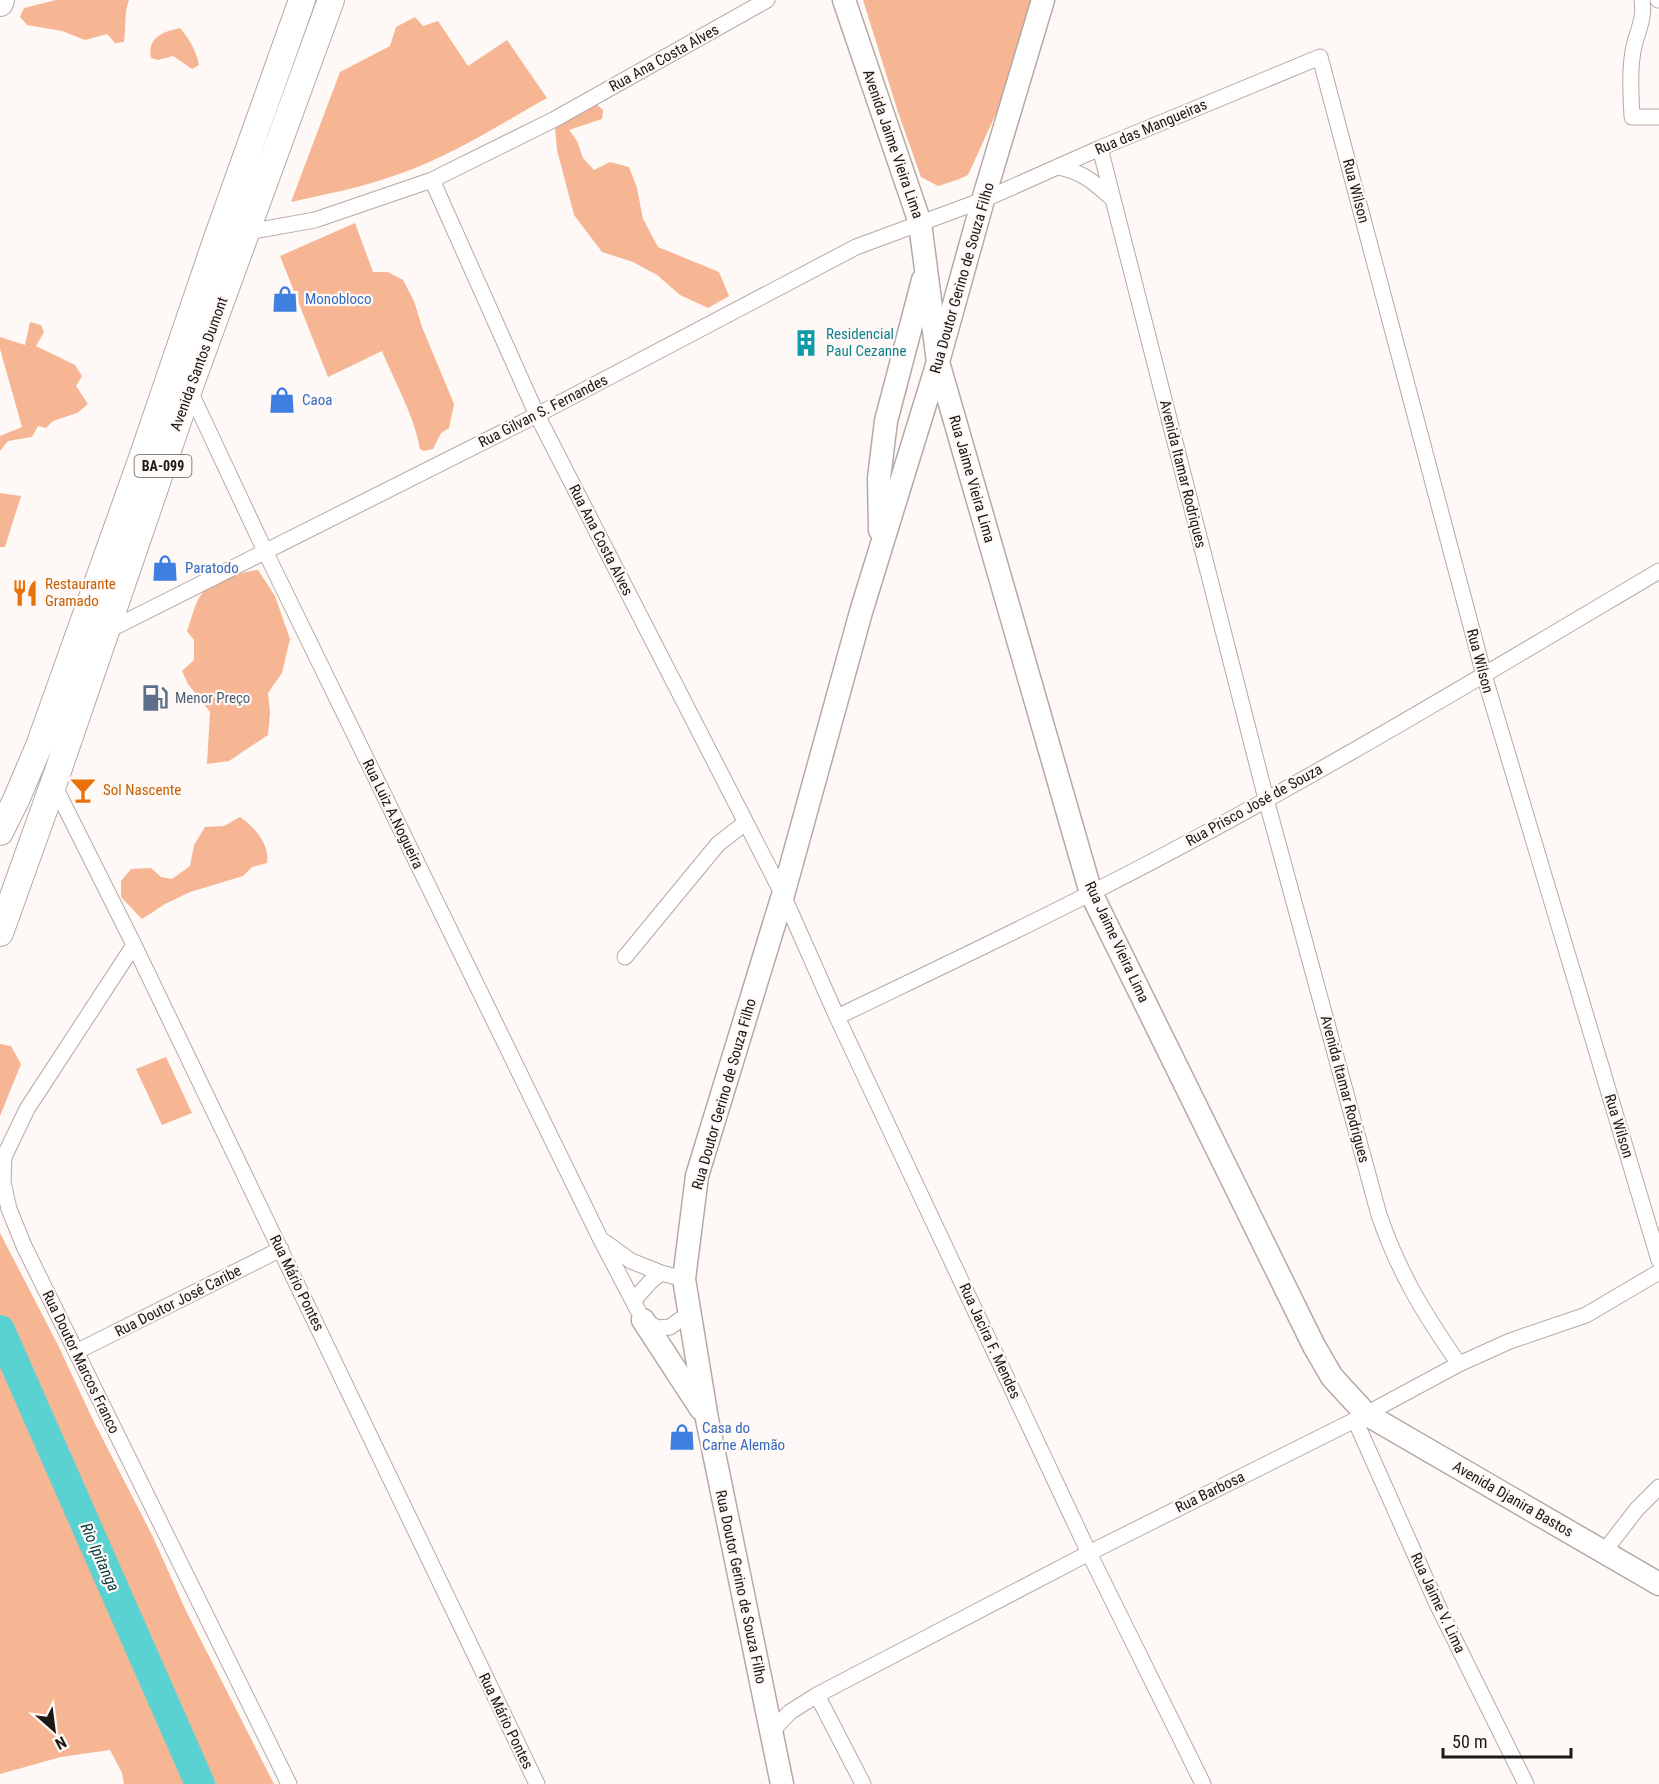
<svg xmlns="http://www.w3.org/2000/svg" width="1659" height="1784" viewBox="0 0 1659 1784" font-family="'Roboto Condensed',sans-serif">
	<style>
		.green { fill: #f6b593 }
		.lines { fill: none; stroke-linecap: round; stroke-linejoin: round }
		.river { stroke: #5bd2d2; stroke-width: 30 }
		.minor-casing { stroke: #b6a9a3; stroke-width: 17 }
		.secondary-casing { stroke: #b6a9a3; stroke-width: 25 }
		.primary-casing { stroke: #b6a9a3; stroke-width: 28 }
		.trunk-casing { stroke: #b6a9a3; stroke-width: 28 }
		.minor { stroke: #fff; stroke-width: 15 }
		.secondary { stroke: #fff; stroke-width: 22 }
		.primary { stroke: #fff; stroke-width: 26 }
		.trunk { stroke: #fff; stroke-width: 26 }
		.labels { text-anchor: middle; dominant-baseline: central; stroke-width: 4.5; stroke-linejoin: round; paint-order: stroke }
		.shield { fill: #fef9f6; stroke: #605c59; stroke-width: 1.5 }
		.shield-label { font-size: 14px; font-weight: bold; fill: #1d1816 }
		.street-label { font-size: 15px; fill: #1d1816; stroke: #fef9f6 }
		.shop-label { font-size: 15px; fill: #366cbe; stroke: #fef9f6; text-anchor: start }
		.culture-label { font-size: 15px; fill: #0d838f; stroke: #fef9f6; text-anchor: start }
		.food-label { font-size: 15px; fill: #c56008; stroke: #fef9f6; text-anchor: start }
		.service-label { font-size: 15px; fill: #4e5e75; stroke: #fef9f6; text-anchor: start }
		.water-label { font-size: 16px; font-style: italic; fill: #033e3e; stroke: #fef9f6 }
	</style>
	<rect width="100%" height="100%" fill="#fef9f6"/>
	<!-- green -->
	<path class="green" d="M56 0H129C124 13 126 28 124 42L115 43 107 34 85 40 62 31 27 25 20 17 24 8Z
		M863 0H1035L1011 81 968 175 957 180 938 186 921 177 898 112Z
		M415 17 423 26 438 21 468 66 507 40 547 98C499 125 451 156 399 174 364 187 327 194 291 202L340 72 390 46 396 27Z
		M180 28C190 40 196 50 199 65L192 69 173 56 158 60 151 58C147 38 162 32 180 28Z
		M597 105 603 110 602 119 569 130 577 141 583 158 594 170 610 162 629 167 637 188 643 219 658 247 719 272 729 296 708 308 680 295 657 275 633 262 602 252 574 215 557 150 555 127 571 116Z
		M355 223 373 272H388L403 280 414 301 422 327 454 404 449 428 441 433 433 449 424 451 420 449C414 415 395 383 382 351L328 377 280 256Z
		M30 322 41 325 44 332 36 346 75 365 82 376 76 386 88 404 77 413 53 421 46 428 38 426 32 437 8 441 0 451V436L22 427 0 349V337L25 345Z
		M0 493 21 496 5 547H0Z
		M258 570 275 596 290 639 282 673 268 693 270 713 268 735 229 761 207 764 210 712 188 684 182 671 194 660V640L187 631C191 621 195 602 201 595 214 579 239 573 258 570Z
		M240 817C255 827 270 845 267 863L252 867 243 876 190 892 165 904 142 919 121 897V881L131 869 151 868 161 877 172 879 190 866 194 845 205 827 224 826Z
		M0 1044 11 1046 21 1064 0 1116Z
		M166 1057 192 1113 162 1125 136 1069Z
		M0 1233 58 1345 92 1418 153 1537 186 1611 274 1784H124L122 1773 110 1750 61 1757 0 1774Z"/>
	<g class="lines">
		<!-- river -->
		<path class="river" d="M0 1330 200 1784"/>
		<defs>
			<path id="minor" d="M1642 0C1645 17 1638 30 1634 46 1629 69 1631 94 1632 117H1659
				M1658 0H1659
				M1100 148 1266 799 1379 1215C1399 1273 1424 1314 1459 1364
				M1057 167C1084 172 1093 182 1113 199
				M432 180 537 415 783 895 837 1017 1089 1553 1203 1784
				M248 232 315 220 432 180 555 119 767 0
				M189 389 265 551 600 1238 643 1320 658 1328 670 1327 688 1314
				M107 631 537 415 856 247 983 200 1100 148 1320 57 1484 675 1659 1260
				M53 783 134 945 537 1784
				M134 945 27 1109 4 1157 3 1182 9 1209 24 1246 289 1784
				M625 957 718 844 745 823
				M837 1017C922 976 1007 936 1091 893 1285 795 1472 682 1659 571
				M605 1242 631 1261 661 1273
				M633 1301 650 1282 661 1273 684 1279
				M76 1352 281 1249
				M1355 1420 1437 1604 1526 1784
				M1603 1553 1637 1509 1659 1487
				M817 1695 863 1784
				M771 1732 790 1712 817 1695 1089 1553 1355 1420 1459 1364 1510 1341 1586 1315 1659 1272"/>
			<path id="secondary" d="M844 0 920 223 938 362 1091 893 1314 1346 1332 1377 1366 1414 1659 1584
				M880 530 879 478 886 421 923 280
				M643 1320 701 1409
				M782 1784 707 1419 684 1279 697 1176 783 895 861 612 938 362 983 200 1043 0"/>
			<path id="primary" d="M0 3 1 0"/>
			<path id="trunk" d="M0 832 16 800 39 746 142 458 216 241 302 0
				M0 933 58 771 189 389 331 0"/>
		</defs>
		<!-- minor casing -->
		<use href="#minor" class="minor-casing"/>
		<!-- secondary casing -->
		<use href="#secondary" class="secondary-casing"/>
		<!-- primary casing -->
		<use href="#primary" class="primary-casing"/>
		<!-- trunk casing -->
		<use href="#trunk" class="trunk-casing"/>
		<!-- minor -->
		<use href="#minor" class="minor"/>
		<!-- secondary -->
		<use href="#secondary" class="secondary"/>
		<!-- primary -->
		<use href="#primary" class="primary"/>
		<!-- trunk -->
		<use href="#trunk" class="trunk"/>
	</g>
	<!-- icons -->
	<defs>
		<symbol id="shop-bare" viewBox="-9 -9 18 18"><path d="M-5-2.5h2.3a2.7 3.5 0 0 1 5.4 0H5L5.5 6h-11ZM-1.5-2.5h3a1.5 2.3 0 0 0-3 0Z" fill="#3f7fe0" stroke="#fef9f6" stroke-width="2.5" paint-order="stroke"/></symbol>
		<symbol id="building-bare" viewBox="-9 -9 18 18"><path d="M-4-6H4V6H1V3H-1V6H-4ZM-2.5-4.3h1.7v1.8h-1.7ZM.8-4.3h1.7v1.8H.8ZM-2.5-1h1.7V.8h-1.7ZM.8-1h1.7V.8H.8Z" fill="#0f9aa8" stroke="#fef9f6" stroke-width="2.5" paint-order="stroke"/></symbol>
		<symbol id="restaurant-bare" viewBox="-9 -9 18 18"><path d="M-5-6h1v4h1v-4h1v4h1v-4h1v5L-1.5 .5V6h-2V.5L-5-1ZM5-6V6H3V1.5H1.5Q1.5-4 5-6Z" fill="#e8710a" stroke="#fef9f6" stroke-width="2.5" paint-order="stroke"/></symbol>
		<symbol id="fuel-bare" viewBox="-9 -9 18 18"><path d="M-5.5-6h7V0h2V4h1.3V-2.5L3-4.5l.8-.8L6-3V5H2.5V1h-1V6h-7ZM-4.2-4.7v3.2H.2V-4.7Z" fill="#5c6f8a" stroke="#fef9f6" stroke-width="2.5" paint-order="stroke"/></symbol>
		<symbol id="bar-bare" viewBox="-9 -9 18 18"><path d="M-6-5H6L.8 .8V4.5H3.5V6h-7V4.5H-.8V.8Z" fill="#e8710a" stroke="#fef9f6" stroke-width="2.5" paint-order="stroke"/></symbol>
	</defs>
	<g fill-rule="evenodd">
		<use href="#shop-bare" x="266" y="280" width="38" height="38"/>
		<use href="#building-bare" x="787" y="324" width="38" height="38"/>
		<use href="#shop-bare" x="263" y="381" width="38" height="38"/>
		<use href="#shop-bare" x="146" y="549" width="38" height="38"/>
		<use href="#restaurant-bare" x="6" y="574" width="38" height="38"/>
		<use href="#fuel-bare" x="136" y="679" width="38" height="38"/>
		<use href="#bar-bare" x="64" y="771" width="38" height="38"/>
		<use href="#shop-bare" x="663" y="1418" width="38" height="38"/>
	</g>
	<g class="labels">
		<!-- shield labels -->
		<rect class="shield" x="134.5" y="455" width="57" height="22" rx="4.5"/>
		<g class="shield-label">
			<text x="163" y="466">BA-099</text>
		</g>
		<!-- street labels -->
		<g class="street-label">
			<text transform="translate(664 58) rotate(-29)">Rua Ana Costa Alves</text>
			<text transform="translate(1151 127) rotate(-23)">Rua das Mangueiras</text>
			<text transform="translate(893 144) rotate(71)">Avenida Jaime Vieira Lima</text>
			<text transform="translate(1356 191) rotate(75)">Rua Wilson</text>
			<text transform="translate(962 278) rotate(-74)">Rua Doutor Gerino de Souza Filho</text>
			<text transform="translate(199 364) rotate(-70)">Avenida Santos Dumont</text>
			<text transform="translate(543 411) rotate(-27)">Rua Gilvan S. Fernandes</text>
			<text transform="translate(1183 474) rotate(76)">Avenida Itamar Rodriques</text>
			<text transform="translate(972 479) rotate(74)">Rua Jaime Vieira Lima</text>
			<text transform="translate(601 540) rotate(63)">Rua Ana Costa Alves</text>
			<text transform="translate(1480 661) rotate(75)">Rua Wilson</text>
			<text transform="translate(1254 805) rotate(-29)">Rua Prisco José de Souza</text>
			<text transform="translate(393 814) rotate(64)">Rua Luiz A.Nogueira</text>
			<text transform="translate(1117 942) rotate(65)">Rua Jaime Vieira Lima</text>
			<text transform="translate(1345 1089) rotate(75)">Avenida Itamar Rodrigues</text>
			<text transform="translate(724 1094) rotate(-74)">Rua Doutor Gerino de Souza Filho</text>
			<text transform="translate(1619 1126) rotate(73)">Rua Wilson</text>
			<text transform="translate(297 1283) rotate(64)">Rua Mário Pontes</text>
			<text transform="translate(178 1301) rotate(-27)">Rua Doutor José Caribe</text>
			<text transform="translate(990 1341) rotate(65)">Rua Jacira F. Mendes</text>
			<text transform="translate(81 1362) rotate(64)">Rua Doutor Marcos Franco</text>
			<text transform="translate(1210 1492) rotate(-26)">Rua Barbosa</text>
			<text transform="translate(1513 1499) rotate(30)">Avenida Djanira Bastos</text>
			<text transform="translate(741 1587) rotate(78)">Rua Doutor Gerino de Souza Filho</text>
			<text transform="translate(1438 1603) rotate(65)">Rua Jaime V. Lima</text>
			<text transform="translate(506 1721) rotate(64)">Rua Mário Pontes</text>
		</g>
		<!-- shop labels -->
		<g class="shop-label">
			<text x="305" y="299">Monobloco</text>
			<text x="302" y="400">Caoa</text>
			<text x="185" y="568">Paratodo</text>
			<text x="702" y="1428">Casa do<tspan x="702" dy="17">Carne Alemão</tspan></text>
		</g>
		<!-- culture labels -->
		<g class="culture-label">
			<text x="826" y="334">Residencial<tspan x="826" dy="17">Paul Cezanne</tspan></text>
		</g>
		<!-- food labels -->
		<g class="food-label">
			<text x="45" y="584">Restaurante<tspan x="45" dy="17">Gramado</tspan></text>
			<text x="103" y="790">Sol Nascente</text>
		</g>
		<!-- service labels -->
		<g class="service-label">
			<text x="175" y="698">Menor Preço</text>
		</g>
		<!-- water labels -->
		<g class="water-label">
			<text transform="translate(100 1557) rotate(66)">Rio Ipitanga</text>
		</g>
	</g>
	<!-- north arrow -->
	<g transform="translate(54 1730) rotate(152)" stroke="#fef9f6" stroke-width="4.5" paint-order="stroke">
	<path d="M0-4.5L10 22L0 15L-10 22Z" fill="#1d1816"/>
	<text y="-9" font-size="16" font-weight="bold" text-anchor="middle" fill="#1d1816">N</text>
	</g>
	<!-- scale -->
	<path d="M1443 1748v9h128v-9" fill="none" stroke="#1d1816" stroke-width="3"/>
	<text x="1452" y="1748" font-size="18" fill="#1d1816" stroke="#fef9f6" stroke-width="4.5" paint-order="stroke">50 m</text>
</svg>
